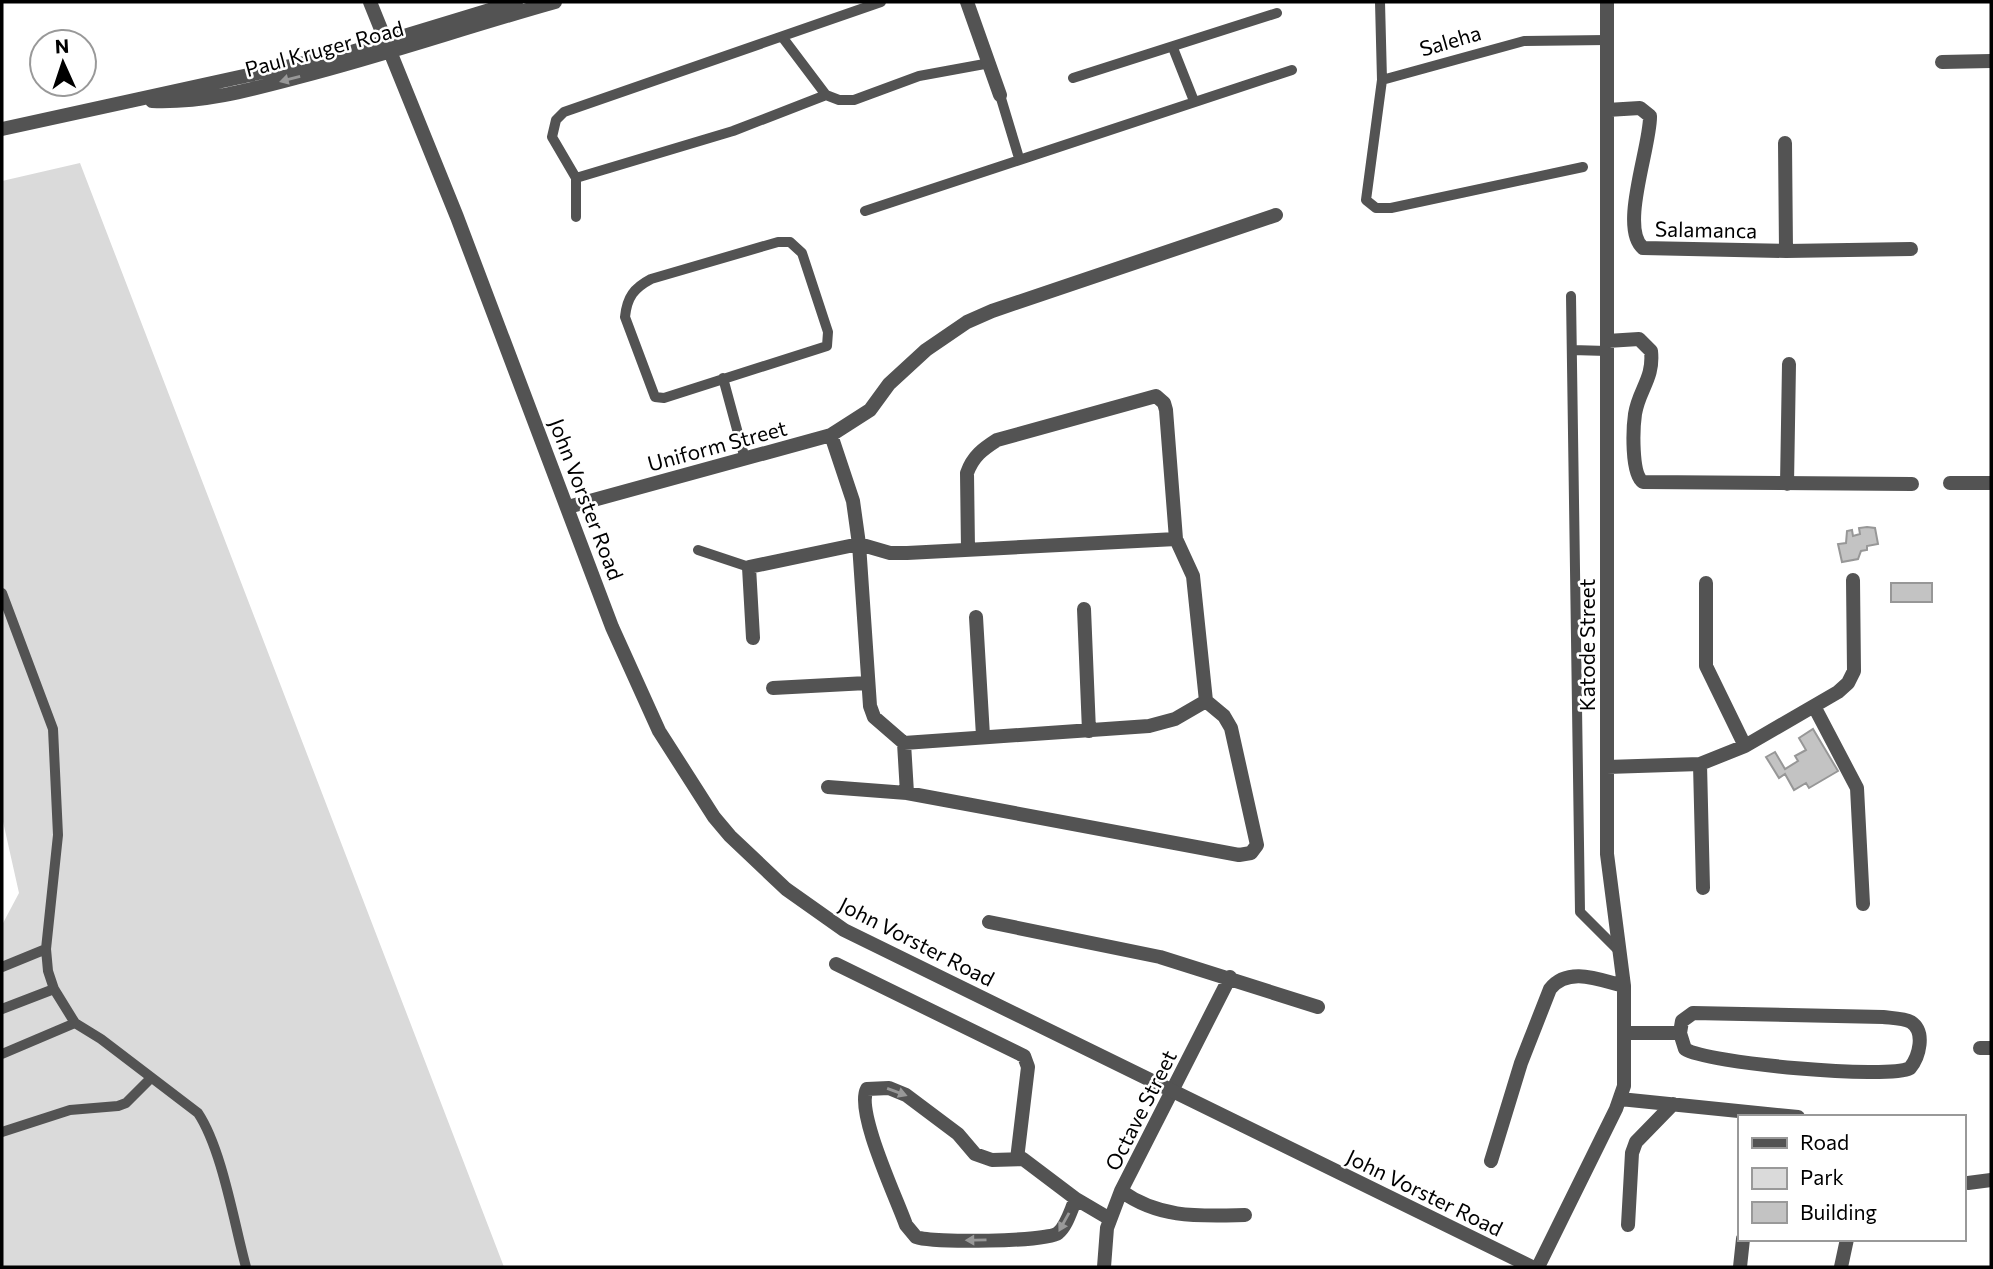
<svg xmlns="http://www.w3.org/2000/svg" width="1993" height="1269" viewBox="0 0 1993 1269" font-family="Commissioner,sans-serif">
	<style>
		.green { fill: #dadada }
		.building { fill: #c3c3c3; stroke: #979797; stroke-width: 2 }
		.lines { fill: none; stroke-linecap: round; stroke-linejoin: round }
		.service { stroke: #535353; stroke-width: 10 }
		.minor { stroke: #535353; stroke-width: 14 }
		.tertiary { stroke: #535353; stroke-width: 14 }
		.oneway { fill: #989898 }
		.labels { text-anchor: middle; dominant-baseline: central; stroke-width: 5; stroke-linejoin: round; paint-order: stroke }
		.street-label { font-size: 21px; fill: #000; stroke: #fff }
	</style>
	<rect width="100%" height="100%" fill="#fff"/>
	<!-- green -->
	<path class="green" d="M80 163 504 1267H2V925L19 893 2 817V181Z"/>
	<!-- building -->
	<path class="building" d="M1867 527 1875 528 1878 544 1867 546V550L1861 551 1858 559 1842 562 1838 544 1846 543 1847 531 1852 530 1853 536 1860 534 1859 528Z
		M1891 583H1932V602H1891Z
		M1813 729 1838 771 1809 788 1806 783 1794 790 1785 774 1779 778 1766 757 1775 752 1785 769 1798 761 1795 756 1806 750 1799 738Z"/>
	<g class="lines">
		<!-- service -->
		<path class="service" d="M1380 2 1382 80 1524 41 1607 40
			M783 38 826 95 839 100H854L919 76 990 63
			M1173 48 1194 101
			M1073 78 1277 13
			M1382 80 1366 200 1376 208H1391L1583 167
			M1000 95 1019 158
			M576 178 733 131 826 95
			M865 211 1292 70
			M576 217V178L552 137 556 120 564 112 881 2
			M778 242H790L802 253 828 332 827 346 664 398 655 397 625 317C627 297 634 288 651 279Z
			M1571 296 1580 912 1619 951
			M1572 350 1607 351
			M723 378 745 459
			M698 550 749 567
			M2 593 53 729 58 835 46 949 48 971 54 989 75 1023 101 1039 198 1113C222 1149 234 1223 246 1267
			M2 967 46 949
			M2 1009 54 989
			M2 1054 75 1023
			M2 1132 70 1110 118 1106 126 1103 151 1078"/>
		<!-- minor -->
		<path class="minor" d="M967 2 1000 95
			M1942 62 1991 61
			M1607 110 1640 108 1650 116C1651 145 1619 228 1643 248L1786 251 1911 249
			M1785 143 1786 251
			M1607 341 1639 339 1651 351C1654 379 1639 389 1635 414 1633 428 1631 474 1643 482L1912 484
			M831 435 853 501 859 544 870 706 874 717 904 743 907 793
			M1950 483H1991
			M1787 484 1789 364
			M568 507 831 435 870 410 889 384 926 350 967 322 992 311 1276 215
			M968 549 967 473C973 456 983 449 997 440L1156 396 1164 403 1166 410 1176 539
			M1706 583V666L1745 746
			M1084 609 1089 731
			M976 617 983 736
			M753 638 749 567 859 544 890 553H907L1176 539 1193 576 1206 701 1224 716 1231 728 1257 845 1251 853 1239 855 907 793 828 787
			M773 688 867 683
			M1815 708 1857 788 1863 904
			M904 743 1149 726 1175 719 1206 701
			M1700 764 1703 888
			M1607 767 1700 764 1745 746 1838 692 1848 683 1854 671 1853 580
			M989 922 1160 957 1318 1007
			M836 964 1024 1056 1028 1067 1017 1159
			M1626 1033H1680L1682 1021 1693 1013 1883 1017C1891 1018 1904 1018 1911 1022 1926 1032 1919 1057 1910 1068 1888 1080 1706 1063 1685 1049L1680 1033
			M1980 1048H1991
			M1620 1099 1798 1117
			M1491 1161 1521 1063 1550 989C1568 966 1600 980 1624 986
			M1968 1183 1991 1180
			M1121 1191C1160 1219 1200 1216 1245 1215
			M1076 1199C1071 1209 1067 1226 1058 1233 1047 1242 932 1243 916 1237L906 1225C897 1199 855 1111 867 1089L889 1088 906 1095 958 1134 975 1154 992 1160 1023 1159 1076 1199 1110 1219
			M1628 1225 1632 1153 1636 1142 1673 1104
			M1104 1267 1107 1228 1121 1191 1230 977
			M1538 1267 1616 1109 1624 1086V986L1607 854V2
			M1740 1267 1743 1239
			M1841 1267 1847 1239"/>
		<!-- tertiary -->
		<path class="tertiary" d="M370 2 457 217 612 627 659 731 714 817 730 836 786 889 844 930 1532 1267
			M152 101C203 103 250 90 299 77 385 55 469 26 555 2
			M2 129 345 54 516 2"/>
	</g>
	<!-- one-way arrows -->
	<defs><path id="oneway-solid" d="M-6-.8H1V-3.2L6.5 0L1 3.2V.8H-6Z" transform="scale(1.75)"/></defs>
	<g class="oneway">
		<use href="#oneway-solid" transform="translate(290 79) rotate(165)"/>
		<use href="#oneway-solid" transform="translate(897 1092) rotate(20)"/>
		<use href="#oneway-solid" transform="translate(1064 1222) rotate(119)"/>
		<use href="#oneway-solid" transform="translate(976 1240) rotate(179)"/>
	</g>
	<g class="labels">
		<!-- street labels -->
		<g class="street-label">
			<text transform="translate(1450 40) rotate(-16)">Saleha</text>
			<text transform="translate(324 48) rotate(-15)">Paul Kruger Road</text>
			<text transform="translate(1706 229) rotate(1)">Salamanca</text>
			<text transform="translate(717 445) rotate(-15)">Uniform Street</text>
			<text transform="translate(587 499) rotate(69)">John Vorster Road</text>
			<text transform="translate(1586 645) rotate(-90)">Katode Street</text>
			<text transform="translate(917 941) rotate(27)">John Vorster Road</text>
			<text transform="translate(1140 1110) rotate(-63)">Octave Street</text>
			<text transform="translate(1425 1192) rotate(26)">John Vorster Road</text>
		</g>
	</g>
	<!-- border -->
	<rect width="1993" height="1269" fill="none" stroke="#000000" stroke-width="7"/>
	<!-- legend -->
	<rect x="1738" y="1115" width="228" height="126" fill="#ffffff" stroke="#999999" stroke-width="2"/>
	<rect x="1752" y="1138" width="35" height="10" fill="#535353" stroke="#999999" stroke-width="2"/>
	<text x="1800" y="1150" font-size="21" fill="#000000">Road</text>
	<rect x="1752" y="1168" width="35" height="21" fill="#dadada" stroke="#999999" stroke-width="2"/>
	<text x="1800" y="1185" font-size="21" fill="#000000">Park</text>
	<rect x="1752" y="1202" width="35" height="21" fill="#c3c3c3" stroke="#999999" stroke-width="2"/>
	<text x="1800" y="1220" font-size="21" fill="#000000">Building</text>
	<!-- north arrow -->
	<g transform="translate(63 63) rotate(357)"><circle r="33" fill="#ffffff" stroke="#999999" stroke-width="2"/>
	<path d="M0-5L12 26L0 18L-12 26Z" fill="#000000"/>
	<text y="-10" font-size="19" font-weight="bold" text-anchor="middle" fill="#000000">N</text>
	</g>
</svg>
